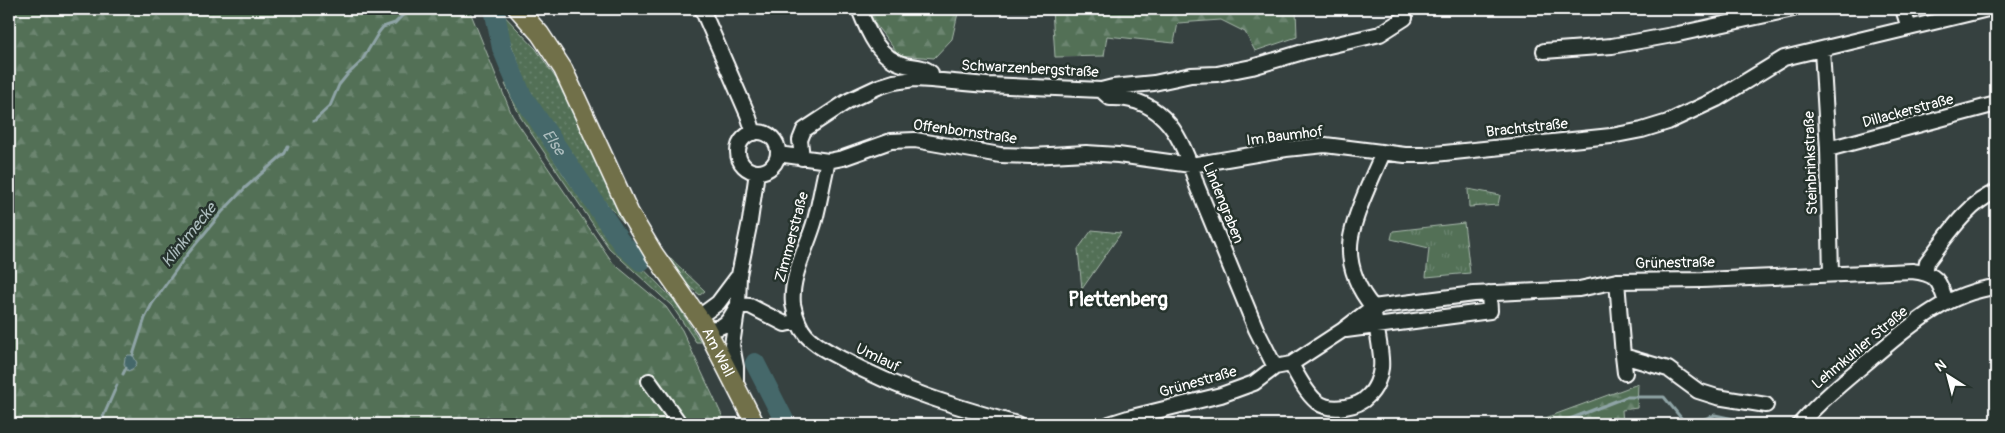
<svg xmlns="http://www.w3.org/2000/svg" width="2005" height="433" viewBox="0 0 2005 433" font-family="Pangolin,sans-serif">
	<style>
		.grass { fill: url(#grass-dots); stroke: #a8b8ab }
		.forest { fill: url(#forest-firs); stroke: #a8b8ab }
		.park { fill: url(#park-tufts); stroke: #a8b8ab }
		.water { fill: url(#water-ripples); stroke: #8fa4a6 }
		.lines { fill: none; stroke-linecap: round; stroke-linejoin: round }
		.stream { stroke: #8fa4a6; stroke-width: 3 }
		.river { stroke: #44686a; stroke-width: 20 }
		.minor-casing { stroke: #fff; stroke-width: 18 }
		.major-casing { stroke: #fff; stroke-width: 21 }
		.minor { stroke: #26332d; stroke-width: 14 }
		.major { stroke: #71704a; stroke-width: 18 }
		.labels { text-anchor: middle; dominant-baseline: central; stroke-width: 5; stroke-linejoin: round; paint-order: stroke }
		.street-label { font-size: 15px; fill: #fff; stroke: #26332d }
		.water-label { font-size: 16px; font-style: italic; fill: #abbbbc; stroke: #26332d }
		.district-label { font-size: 20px; font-weight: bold; fill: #fff; stroke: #26332d }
	</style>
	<defs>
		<pattern id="grass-dots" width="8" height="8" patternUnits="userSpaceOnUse" patternTransform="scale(1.25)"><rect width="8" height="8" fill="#527057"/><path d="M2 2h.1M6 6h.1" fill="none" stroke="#6c8570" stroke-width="1.8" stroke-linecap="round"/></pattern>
		<pattern id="forest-firs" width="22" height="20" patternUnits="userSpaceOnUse" patternTransform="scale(1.25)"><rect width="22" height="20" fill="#527057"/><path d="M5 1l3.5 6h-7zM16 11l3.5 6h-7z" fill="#6c8570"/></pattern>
		<pattern id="park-tufts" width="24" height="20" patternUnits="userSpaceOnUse" patternTransform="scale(1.25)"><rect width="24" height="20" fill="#527057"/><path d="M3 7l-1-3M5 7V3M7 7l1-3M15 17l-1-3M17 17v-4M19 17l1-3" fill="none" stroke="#6c8570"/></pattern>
		<pattern id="water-ripples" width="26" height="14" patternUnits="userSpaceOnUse" patternTransform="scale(1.25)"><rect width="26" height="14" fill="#44686a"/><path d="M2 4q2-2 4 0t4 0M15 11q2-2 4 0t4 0" fill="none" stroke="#607f80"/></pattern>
	</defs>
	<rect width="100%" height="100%" fill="#364140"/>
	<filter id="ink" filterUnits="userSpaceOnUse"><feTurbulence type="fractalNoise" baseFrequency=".02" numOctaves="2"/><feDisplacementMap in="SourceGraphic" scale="10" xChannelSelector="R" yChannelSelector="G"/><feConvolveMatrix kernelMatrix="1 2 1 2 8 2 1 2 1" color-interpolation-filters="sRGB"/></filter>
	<g filter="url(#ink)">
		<!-- grass -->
		<path class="grass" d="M498 9 536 49 559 83 624 223 581 175 532 100Z
			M505 84H507L516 101 566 178 600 225 674 300 701 342H696L672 306 609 248 521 118Z
			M1092 230 1121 233 1082 289 1078 249Z
			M666 254 705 291 700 295 686 284Z"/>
		<!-- forest -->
		<path class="forest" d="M9 9H469L512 115 613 263 666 307 682 330 726 424H9Z
			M889 9H959L952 39 934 58 899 55 875 24 870 15Z
			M1052 9H1296L1297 37 1255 51 1245 32 1221 20 1178 23 1174 43 1107 36 1104 56 1055 57Z
			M1638 384 1637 408 1622 410 1623 424H1529Z"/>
		<!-- park -->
		<path class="park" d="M1468 189 1500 195 1498 205 1469 207Z
			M1464 223 1470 273 1426 277 1429 248 1391 239 1393 231Z"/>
		<!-- water -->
		<path class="water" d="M128 355H133L137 363 134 368 128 371 124 364 125 358Z"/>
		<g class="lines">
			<!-- stream -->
			<path class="stream" d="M314 121 330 106 339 85 347 75 361 62 379 32 383 27 395 23 409 9
				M133 355 145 318 152 304 186 256 222 212 246 187 285 153 288 146
				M123 374 126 368
				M100 424 117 385
				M1557 424 1626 397H1664L1686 424
				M1692 424 1715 415 1743 421 1772 424"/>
			<!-- river -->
			<g class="river">
				<path id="s1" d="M494 9 502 48 521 94 623 245 641 261"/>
				<path d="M755 363 786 424"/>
			</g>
			<defs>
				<path id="minor" d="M702 9 748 115 754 133
					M859 9C868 32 878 58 905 65 914 67 924 66 931 73V80
					M1903 9 1909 28
					M1822 50 1828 149 1831 274
					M1544 51 1612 46 1678 34 1793 9
					M1101 90 1110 98C1165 96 1184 141 1197 186L1256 329 1275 367
					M738 152a20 20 0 1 1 40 0a20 20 0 1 1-40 0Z
					M1828 149 1996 104
					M778 154 828 161 843 158 891 141 915 140 1000 155 1032 156 1086 153 1118 155 1191 165 1286 149 1325 145 1405 155H1425L1611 136 1642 130 1668 122 1717 99 1784 58 1988 9
					M802 158 800 140 804 130 848 101 878 87 894 82 914 79 931 80 987 85 1101 90 1113 87 1154 83 1191 75 1217 74 1252 67 1303 52 1380 34 1405 18
					M828 161C823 180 820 201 815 220 808 246 790 276 793 304 795 314 799 327 806 335 816 346 831 353 844 360 899 390 957 407 1017 424
					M1925 273 1927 262C1945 239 1968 202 1996 192
					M1617 281 1623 356 1668 369 1698 391 1717 397 1766 405
					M738 305 750 306 785 324 798 321
					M1373 307C1359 291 1349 268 1350 247 1350 223 1373 176 1383 153
					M699 317 718 303 739 275
					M706 328C723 331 729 321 736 308
					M1346 330 1490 311 1489 293
					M1623 356 1625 373
					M1291 364C1298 377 1306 393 1317 402 1330 412 1358 408 1368 396 1375 390 1380 378 1381 368 1383 354 1375 323 1373 307
					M649 381 680 424
					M736 385V367L732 345 738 305 739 275 750 221 757 172
					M1109 424 1128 418 1221 395 1254 383 1275 367 1291 364 1343 330 1373 307 1474 294 1579 289 1617 281 1702 280 1912 271C1937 274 1939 280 1946 302
					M1800 424C1820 401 1843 382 1867 362 1905 330 1944 293 1996 287"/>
				<g id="major">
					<path id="s2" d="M518 9 540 34 563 69 629 212 654 254 706 328 755 424"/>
				</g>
			</defs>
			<!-- minor casing -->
			<use href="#minor" class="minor-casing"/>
			<!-- major casing -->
			<use href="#major" class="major-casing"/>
			<!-- minor -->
			<use href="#minor" class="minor"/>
			<!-- major -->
			<use href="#major" class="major"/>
		</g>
	</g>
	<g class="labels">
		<!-- street labels -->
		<g class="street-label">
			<text transform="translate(1030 69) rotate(3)">Schwarzenbergstraße</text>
			<text transform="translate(1908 111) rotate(-15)">Dillackerstraße</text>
			<text transform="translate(1527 128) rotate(-6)">Brachtstraße</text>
			<text transform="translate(965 132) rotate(8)">Offenbornstraße</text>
			<text transform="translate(1285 136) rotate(-7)">Im Baumhof</text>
			<text transform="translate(1811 163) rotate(-92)">Steinbrinkstraße</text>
			<text transform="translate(1223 203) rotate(68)">Lindengraben</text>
			<text transform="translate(792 237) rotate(-75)">Zimmerstraße</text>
			<text transform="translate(1675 263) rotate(-1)">Grünestraße</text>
			<text transform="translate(1860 348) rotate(-40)">Lehmkuhler Straße</text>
			<text stroke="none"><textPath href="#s2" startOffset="399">Am Wall</textPath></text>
			<text transform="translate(878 358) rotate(26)">Umlauf</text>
			<text transform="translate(1198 382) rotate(-16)">Grünestraße</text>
		</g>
		<!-- water labels -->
		<g class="water-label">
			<text stroke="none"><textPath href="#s1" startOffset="148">Else</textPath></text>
			<text transform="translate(189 235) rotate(-51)">Klinkmecke</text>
		</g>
		<!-- district labels -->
		<g class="district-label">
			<text x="1118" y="299">Plettenberg</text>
		</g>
	</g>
	<!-- margin -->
	<rect width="2005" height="433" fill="none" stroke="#26332d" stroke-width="30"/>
	<rect x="15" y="15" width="1975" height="403" fill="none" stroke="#fff" stroke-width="2" filter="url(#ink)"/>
	<!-- north arrow -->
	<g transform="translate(1948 376) rotate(324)" stroke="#26332d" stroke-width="4" paint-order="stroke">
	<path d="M0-4L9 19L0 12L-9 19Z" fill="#ffffff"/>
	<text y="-8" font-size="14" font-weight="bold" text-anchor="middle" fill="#ffffff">N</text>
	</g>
</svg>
